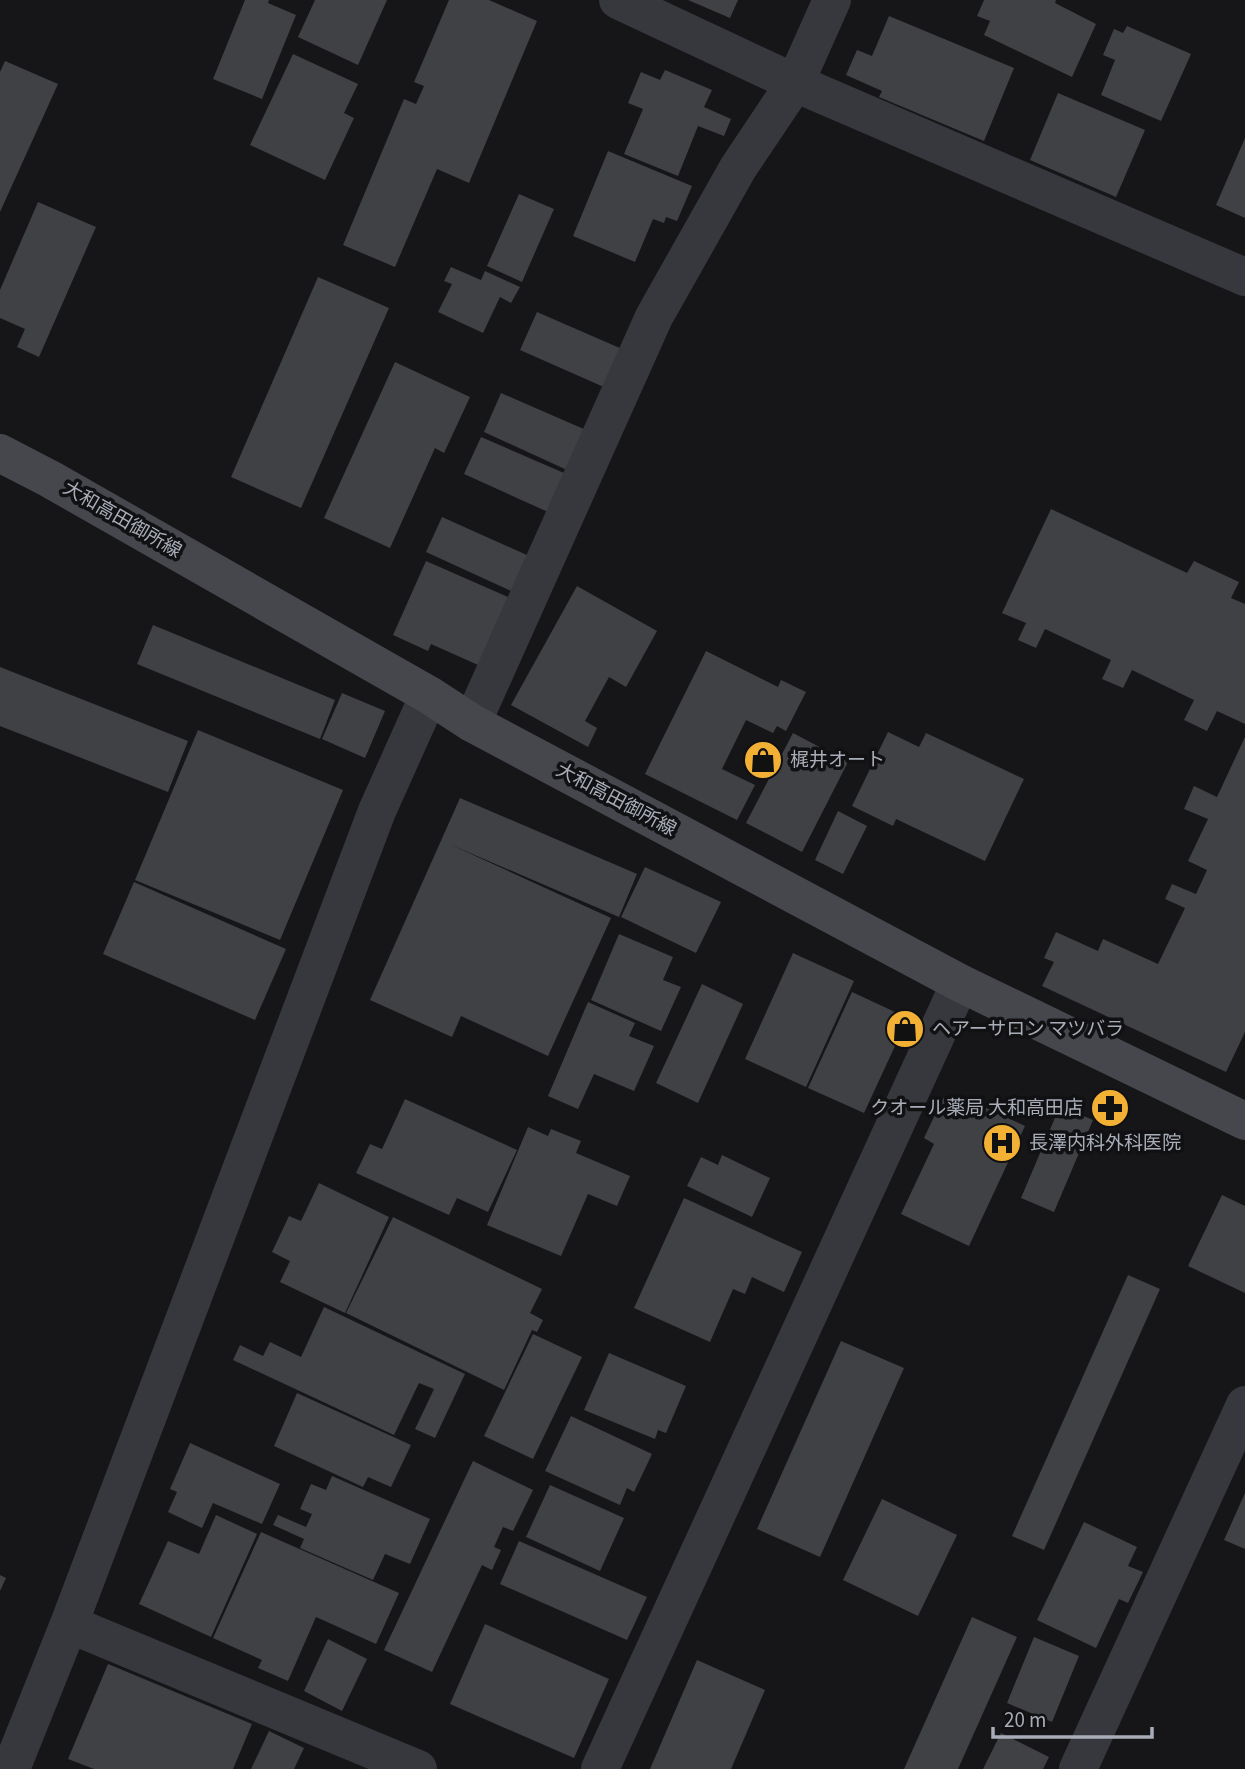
<svg xmlns="http://www.w3.org/2000/svg" width="1245" height="1769" viewBox="0 0 1245 1769" font-family="'Source Sans 3','Noto Sans JP',sans-serif">
	<style>
		.building { fill: #404145 }
		.lines { fill: none; stroke-linecap: round; stroke-linejoin: round }
		.minor { stroke: #37383d; stroke-width: 38 }
		.secondary { stroke: #45474d; stroke-width: 38 }
		.labels { text-anchor: middle; dominant-baseline: central; stroke-width: 7; stroke-linejoin: round; paint-order: stroke }
		.street-label { font-size: 19px; fill: #a8adb8; stroke: #111113 }
		.poi-label { font-size: 19px; fill: #a8adb8; stroke: #111113; text-anchor: start }
	</style>
	<rect width="100%" height="100%" fill="#161618"/>
	<!-- building -->
	<path class="building" d="M245 0H269L268 3 296 15 262 99 213 79Z
		M315 0H387L358 65 298 37Z
		M449 0H489L537 21 469 183 437 169 395 267 343 245 404 99 416 104 424 86 414 82Z
		M688 0H738L730 18Z
		M984 0H1056L1055 3 1096 24 1072 77 984 35 990 21 977 16Z
		M889 16 1014 68 984 141 879 97 882 91 846 75 857 50 872 56Z
		M1127 26 1191 54 1161 121 1101 95 1115 60 1103 55 1114 29 1123 33Z
		M293 54 358 84 344 113 354 118 325 180 250 145Z
		M5 61 58 84 0 212V72Z
		M665 70 712 90 704 107 731 119 724 136 698 126 678 176 624 154 643 109 628 103 641 72 660 80Z
		M1058 93 1145 130 1116 197 1030 160Z
		M1245 138V218L1216 205Z
		M608 151 692 186 677 221 666 217 664 223 653 219 635 262 573 236Z
		M519 194 554 209 522 282 487 266Z
		M38 202 96 227 39 357 17 347 25 329 0 318V290Z
		M451 267 481 280 485 271 520 287 511 303 500 297 483 333 438 312 452 284 444 281Z
		M318 277 389 308 301 508 231 477Z
		M537 312 622 349 606 388 520 350Z
		M395 362 470 397 444 453 435 448 390 548 324 518Z
		M501 393 586 430 567 470 484 432Z
		M481 437 564 473 548 512 464 474Z
		M1051 509 1187 573 1194 561 1239 582 1231 598 1245 604V724L1217 711 1207 731 1184 720 1194 700 1132 670 1123 688 1102 679 1111 660 1045 629 1036 648 1018 640 1026 623 1002 613Z
		M442 517 527 555 511 591 426 552Z
		M426 561 508 597 478 665 431 644 428 651 393 635Z
		M577 586 657 631 626 687 609 677 585 721 597 728 588 747 511 705Z
		M153 625 335 700 320 739 137 664Z
		M706 651 778 687 781 680 806 692 786 731 777 726 773 733 746 720 722 769 755 785 737 820 645 774Z
		M0 667 188 741 168 792 0 726Z
		M342 693 385 711 365 758 322 739Z
		M198 730 343 790 280 940 135 880Z
		M888 732 919 747 926 733 1024 779 985 861 896 819 893 826 852 806Z
		M793 733 848 762 802 852 746 823Z
		M1245 737V1032L1226 1072 1042 986 1054 962 1044 958 1056 932 1098 951 1103 939 1158 964 1185 908 1165 899 1172 884 1196 894 1207 870 1188 861 1208 819 1184 809 1194 786 1217 797Z
		M460 798 637 874 619 917 449 844 611 918 548 1056 461 1016 452 1037 370 1000Z
		M838 811 867 826 843 874 815 860Z
		M645 867 721 902 696 953 621 917Z
		M134 882 286 949 255 1020 103 954Z
		M619 934 673 957 663 980 681 987 661 1031 591 1000Z
		M793 953 854 981 806 1087 745 1059Z
		M702 984 743 1004 698 1103 656 1083Z
		M852 992 908 1018 864 1113 808 1088Z
		M588 1002 635 1023 629 1036 654 1046 634 1091 594 1074 578 1109 548 1096Z
		M943 1098 965 1109 969 1100 1025 1126 969 1246 901 1214 934 1144 924 1138Z
		M405 1099 517 1150 488 1212 457 1198 449 1215 356 1173 370 1144 382 1149Z
		M1060 1106 1093 1120 1054 1212 1021 1198Z
		M528 1127 548 1136 551 1129 581 1141 576 1153 630 1176 617 1206 588 1194 561 1256 487 1225Z
		M722 1155 770 1178 752 1217 687 1186 701 1157 718 1165Z
		M319 1183 389 1217 345 1313 280 1282 290 1261 272 1252 289 1216 301 1221Z
		M1222 1195 1245 1206V1293L1188 1266Z
		M684 1198 802 1252 784 1292 752 1277 745 1294 733 1289 710 1342 634 1308Z
		M393 1217 542 1289 530 1313 543 1320 537 1332 532 1330 504 1390 346 1313Z
		M1128 1275 1160 1289 1044 1550 1012 1536Z
		M324 1307 465 1374 435 1438 415 1429 434 1389 419 1383 394 1435 233 1360 240 1345 263 1356 270 1342 301 1357Z
		M533 1334 582 1357 533 1459 484 1436Z
		M841 1341 904 1368 820 1557 757 1529Z
		M609 1353 686 1386 666 1433 658 1430 655 1439 584 1410Z
		M297 1393 411 1445 391 1487 368 1477 363 1487 274 1446Z
		M571 1416 652 1454 634 1492 627 1488 620 1505 545 1471Z
		M190 1443 280 1484 262 1524 213 1503 202 1528 168 1512 177 1492 170 1489Z
		M473 1461 533 1490 513 1531 503 1527 494 1547 501 1550 492 1570 482 1565 432 1672 384 1650Z
		M332 1476 430 1519 410 1564 385 1554 373 1580 300 1548 304 1539 273 1525 278 1515 306 1527 312 1514 300 1509 311 1484 326 1490Z
		M550 1485 624 1518 600 1571 526 1537Z
		M1245 1493V1549L1224 1540Z
		M882 1499 957 1535 918 1616 843 1580Z
		M216 1515 257 1534 211 1637 139 1604 168 1541 199 1554Z
		M1084 1522 1137 1547 1128 1566 1143 1572 1128 1603 1119 1599 1096 1648 1037 1620Z
		M261 1532 399 1593 376 1644 316 1617 288 1681 258 1668 262 1660 213 1638Z
		M519 1541 647 1597 627 1640 500 1584Z
		M0 1575 6 1578 0 1591Z
		M972 1617 1017 1637 958 1769H904Z
		M485 1624 609 1679 574 1758 450 1704Z
		M1034 1637 1079 1656 1052 1722 1007 1703Z
		M328 1639 367 1659 342 1711 304 1691Z
		M697 1660 765 1690 731 1769H650Z
		M108 1664 252 1724 233 1769H94L68 1759Z
		M269 1731 304 1748 294 1769H251Z
		M1001 1733 1049 1757 1043 1769H983Z"/>
	<g class="lines">
		<!-- minor -->
		<path class="minor" d="M618 0 795 83 1245 277
			M472 723 654 317 738 168 795 83 832 0
			M69 1624 418 1769
			M11 1769 69 1624 377 811 429 695
			M600 1769 960 983
			M1078 1769 1245 1405"/>
		<!-- secondary -->
		<path class="secondary" d="M0 453 50 479 429 695 472 723 960 983 1245 1121"/>
	</g>
	<!-- icons -->
	<defs>
		<symbol id="shop-disc" viewBox="-11 -11 22 22"><circle r="9.5" fill="#f2b134" stroke="#111113"/><path d="M-5-2.5h2.3a2.7 3.5 0 0 1 5.4 0H5L5.5 6h-11ZM-1.5-2.5h3a1.5 2.3 0 0 0-3 0Z" fill="#111"/></symbol>
		<symbol id="pharmacy-disc" viewBox="-11 -11 22 22"><circle r="9.5" fill="#f2b134" stroke="#111113"/><path d="M-2-6h4v4h4v4h-4v4h-4v-4h-4v-4h4Z" fill="#111"/></symbol>
		<symbol id="hospital-disc" viewBox="-11 -11 22 22"><circle r="9.5" fill="#f2b134" stroke="#111113"/><path d="M-5-5h3v3.5h4V-5h3V5h-3V1.5h-4V5h-3Z" fill="#111"/></symbol>
	</defs>
	<g fill-rule="evenodd">
		<use href="#shop-disc" x="741" y="738" width="44" height="44"/>
		<use href="#shop-disc" x="883" y="1007" width="44" height="44"/>
		<use href="#pharmacy-disc" x="1088" y="1086" width="44" height="44"/>
		<use href="#hospital-disc" x="980" y="1121" width="44" height="44"/>
	</g>
	<g class="labels">
		<!-- street labels -->
		<g class="street-label">
			<text transform="translate(122 520) rotate(30)">大和高田御所線</text>
			<text transform="translate(616 800) rotate(28)">大和高田御所線</text>
		</g>
		<!-- poi labels -->
		<g class="poi-label">
			<text x="790" y="760">梶井オート</text>
			<text x="932" y="1029">ヘアーサロン マツバラ</text>
			<text x="1083" y="1108" text-anchor="end">クオール薬局 大和高田店</text>
			<text x="1029" y="1143">長澤内科外科医院</text>
		</g>
	</g>
	<!-- scale -->
	<path d="M993 1727v10h159v-10" fill="none" stroke="#a8adb8" stroke-width="3.5"/>
	<text x="1004" y="1727" font-size="21" fill="#a8adb8" stroke="#111113" stroke-width="5" paint-order="stroke">20 m</text>
</svg>
